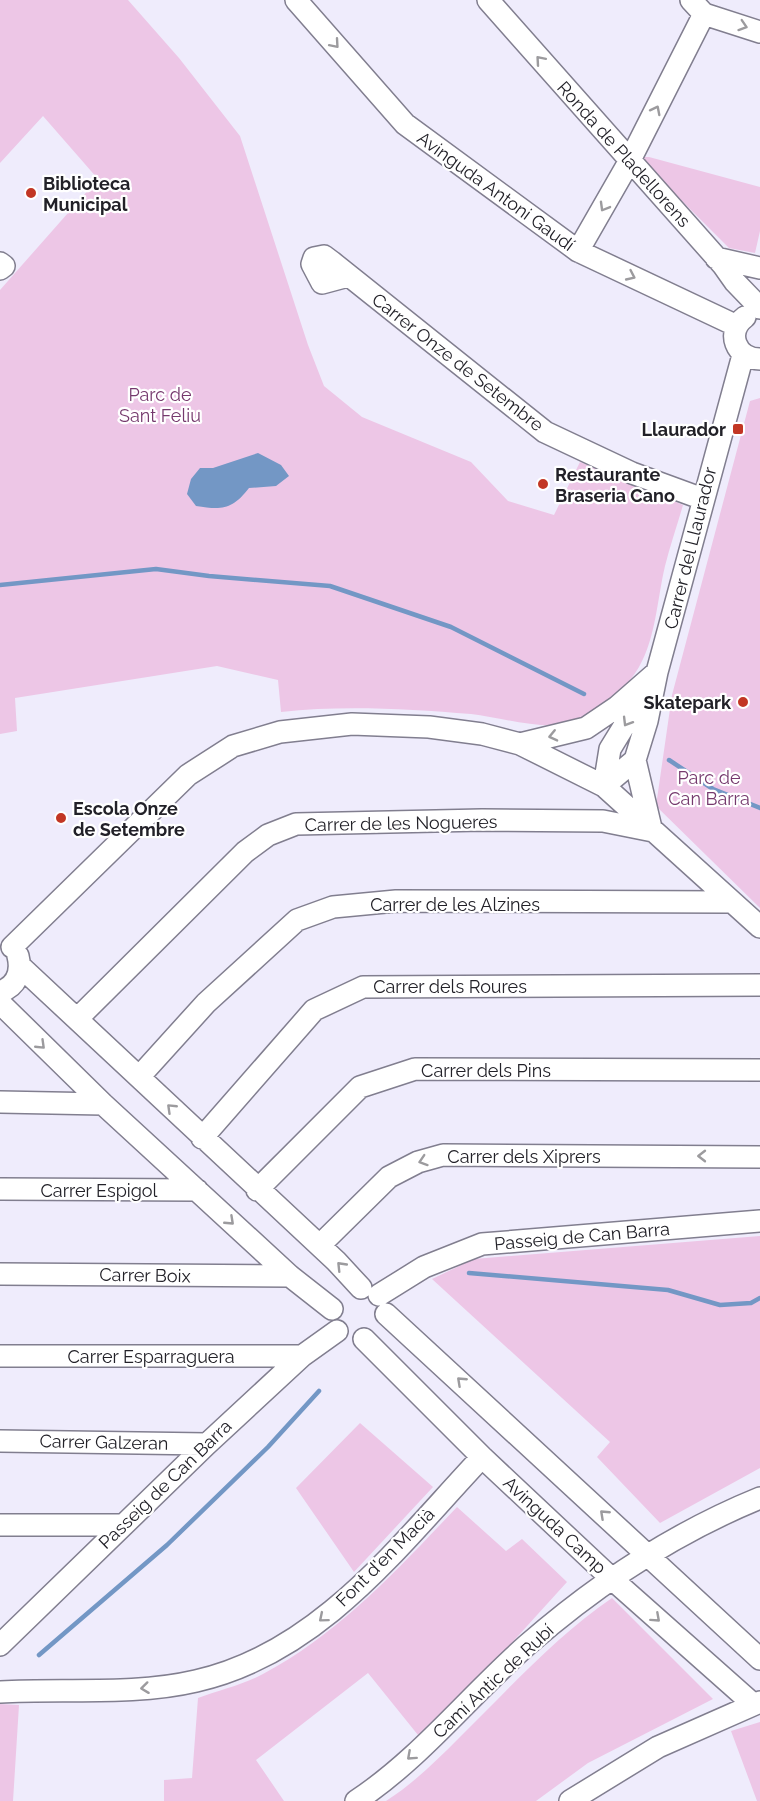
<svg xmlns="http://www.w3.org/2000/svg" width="760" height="1801" viewBox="0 0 760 1801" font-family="Raleway,sans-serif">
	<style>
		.green { fill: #edc6e6 }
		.water { fill: #7397c5 }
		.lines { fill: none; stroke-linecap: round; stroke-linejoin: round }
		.stream { stroke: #7397c5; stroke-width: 4.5 }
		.minor-casing { stroke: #817e8f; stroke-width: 24 }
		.minor { stroke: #fff; stroke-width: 21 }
		.oneway { stroke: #9c9b9e }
		.poi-dot { fill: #c23624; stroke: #fff; stroke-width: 2 }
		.labels { text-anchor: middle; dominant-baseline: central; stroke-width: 4.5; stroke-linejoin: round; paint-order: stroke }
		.street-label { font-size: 18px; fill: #222128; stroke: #fff }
		.poi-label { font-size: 18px; font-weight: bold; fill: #222128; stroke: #fff; text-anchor: start }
		.park-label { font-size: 18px; fill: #75396d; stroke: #fff }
	</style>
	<rect width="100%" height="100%" fill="#efecfc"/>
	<!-- green -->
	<path class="green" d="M0 0H128L179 58 240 136 308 345 324 386 362 417 471 462 508 501 554 515 580 462 683 505C677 526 670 546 665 566 657 600 656 637 639 667 630 683 604 710 588 718 554 735 506 718 471 714 409 709 343 705 281 712L278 680 217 666 15 698 17 731 0 734V290L98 179 43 116 0 163Z
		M638 157H649L760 187V231L755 253 729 248Z
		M760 398V908L656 806 672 695 750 401Z
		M760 1236V1468L660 1523 597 1457 610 1442 432 1279 474 1259Z
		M360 1423 433 1487 354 1572 296 1488Z
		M457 1507 506 1551 522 1539 567 1582 497 1659 418 1735 368 1673 256 1760 284 1801H164V1780L192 1778 198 1698C219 1690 243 1685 263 1674 340 1633 398 1569 457 1507Z
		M612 1598 713 1699 588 1763 536 1801H386C414 1783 436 1761 459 1738 508 1690 555 1637 612 1598Z
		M0 1704 19 1705 13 1801H0Z
		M760 1722V1801H757L731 1731Z"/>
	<!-- water -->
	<path class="water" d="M258 453 281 465 289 476 276 486 249 488C232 510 222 510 196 506L187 494 191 479 200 468H213Z"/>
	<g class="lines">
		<!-- stream -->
		<path class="stream" d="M0 585 156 569 209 576 330 586 451 627 584 694
			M669 760 713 789 760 808
			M469 1273 668 1290 720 1305 751 1303 760 1298
			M39 1655 167 1545 268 1447 319 1391"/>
		<defs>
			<path id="minor" d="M296 0 405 124 578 251 737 326
				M488 0 723 265 735 282 760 308
				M691 0 704 14 760 32
				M578 251 629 162 704 14
				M716 258 760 268
				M0 263 4 266 0 269
				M348 276 322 283 312 264 314 258 324 256 332 262 545 432 632 473 703 499
				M745 317C725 332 736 359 760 359
				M520 744 586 728 617 707 657 672
				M635 760 651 828
				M604 786 635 760 647 721 657 672 743 355
				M604 786 610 749 648 687
				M12 947 188 775 233 746 280 732 352 724 429 727 482 734 520 744 604 786 760 927
				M20 966 336 1261 361 1288
				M0 992C17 986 22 972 18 956
				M0 1003 103 1104 290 1276 332 1309
				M77 1019 245 852 268 835 296 824 482 820 603 821 653 831
				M139 1077 206 1003 297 920 333 907 396 901 730 902
				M0 1102 103 1104
				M202 1138 314 1010 363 987 760 985
				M0 1189 197 1190
				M257 1190 360 1087 415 1069 760 1070
				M320 1245 389 1177 418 1162 443 1155 760 1157
				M0 1274 290 1276
				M379 1295 424 1267 482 1244 760 1221
				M386 1314 760 1659
				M364 1339 482 1457 612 1579 753 1704
				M0 1356H302
				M0 1441 207 1444
				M0 1525H122
				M0 1645 207 1444 302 1356 337 1331
				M0 1692C65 1688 132 1696 196 1681 320 1653 399 1545 482 1457
				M356 1801C420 1759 469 1696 527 1645 597 1584 674 1533 760 1498
				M570 1801 658 1747 760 1702"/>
		</defs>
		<!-- minor casing -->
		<use href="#minor" class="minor-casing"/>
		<!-- minor -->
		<use href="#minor" class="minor"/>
	</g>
	<!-- one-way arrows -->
	<defs><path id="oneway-chevron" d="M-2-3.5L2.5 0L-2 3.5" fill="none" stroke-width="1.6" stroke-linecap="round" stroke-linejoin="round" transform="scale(1.5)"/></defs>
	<g class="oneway">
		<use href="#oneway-chevron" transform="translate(743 26) rotate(18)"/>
		<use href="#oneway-chevron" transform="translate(335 44) rotate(49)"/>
		<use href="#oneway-chevron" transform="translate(540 60) rotate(-131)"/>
		<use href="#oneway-chevron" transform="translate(656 110) rotate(-63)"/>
		<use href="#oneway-chevron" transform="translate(604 207) rotate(120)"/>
		<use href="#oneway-chevron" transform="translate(631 276) rotate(25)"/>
		<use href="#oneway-chevron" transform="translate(627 722) rotate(121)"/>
		<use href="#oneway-chevron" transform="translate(553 736) rotate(167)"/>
		<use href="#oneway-chevron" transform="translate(41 1045) rotate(44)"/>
		<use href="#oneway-chevron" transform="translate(171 1108) rotate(-136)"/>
		<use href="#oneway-chevron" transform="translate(702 1156) rotate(-180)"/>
		<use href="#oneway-chevron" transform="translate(423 1161) rotate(162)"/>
		<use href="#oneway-chevron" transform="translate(230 1221) rotate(43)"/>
		<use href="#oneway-chevron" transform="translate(341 1266) rotate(-134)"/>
		<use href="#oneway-chevron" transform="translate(461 1381) rotate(-137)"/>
		<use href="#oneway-chevron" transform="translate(604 1514) rotate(-137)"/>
		<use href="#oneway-chevron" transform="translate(323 1618) rotate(140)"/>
		<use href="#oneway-chevron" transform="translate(656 1618) rotate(42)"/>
		<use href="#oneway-chevron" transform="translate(145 1688) rotate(173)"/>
		<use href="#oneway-chevron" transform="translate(411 1756) rotate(138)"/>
	</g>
	<!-- markers -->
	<g class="poi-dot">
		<circle cx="31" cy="193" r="6"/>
		<rect x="732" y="423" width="12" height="12" rx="3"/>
		<circle cx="543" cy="484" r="6"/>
		<circle cx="743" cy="702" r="6"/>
		<circle cx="61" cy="818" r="6"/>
	</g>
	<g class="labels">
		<!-- street labels -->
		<g class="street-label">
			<text transform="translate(624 154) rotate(48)">Ronda de Pladellorens</text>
			<text transform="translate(496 191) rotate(36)">Avinguda Antoni Gaudí</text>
			<text transform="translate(458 362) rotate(38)">Carrer Onze de Setembre</text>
			<text transform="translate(690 548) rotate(-76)">Carrer del Llaurador</text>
			<text transform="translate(401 823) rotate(-1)">Carrer de les Nogueres</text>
			<text x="455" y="904">Carrer de les Alzines</text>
			<text x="450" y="986">Carrer dels Roures</text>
			<text x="486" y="1070">Carrer dels Pins</text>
			<text x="524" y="1156">Carrer dels Xiprers</text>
			<text x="99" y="1190">Carrer Espigol</text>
			<text transform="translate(582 1236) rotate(-5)">Passeig de Can Barra</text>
			<text transform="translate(145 1275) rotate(1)">Carrer Boix</text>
			<text x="151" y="1356">Carrer Esparraguera</text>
			<text transform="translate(104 1442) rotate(1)">Carrer Galzeran</text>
			<text transform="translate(165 1484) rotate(-44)">Passeig de Can Barra</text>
			<text transform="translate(555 1525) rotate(43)">Avinguda Camp</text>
			<text transform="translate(385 1557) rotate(-45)">Font d'en Macià</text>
			<text transform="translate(493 1681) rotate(-43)">Camí Antic de Rubí</text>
		</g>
		<!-- poi labels -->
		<g class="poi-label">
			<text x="43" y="183">Biblioteca<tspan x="43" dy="21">Municipal</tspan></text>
			<text x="726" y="429" text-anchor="end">Llaurador</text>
			<text x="555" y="474">Restaurante<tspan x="555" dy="21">Braseria Cano</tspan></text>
			<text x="731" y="702" text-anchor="end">Skatepark</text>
			<text x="73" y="808">Escola Onze<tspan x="73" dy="21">de Setembre</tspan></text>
		</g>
		<!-- park labels -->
		<g class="park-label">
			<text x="160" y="394">Parc de<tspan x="160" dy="21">Sant Feliu</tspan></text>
			<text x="709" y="777">Parc de<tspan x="709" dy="21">Can Barra</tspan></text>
		</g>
	</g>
</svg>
